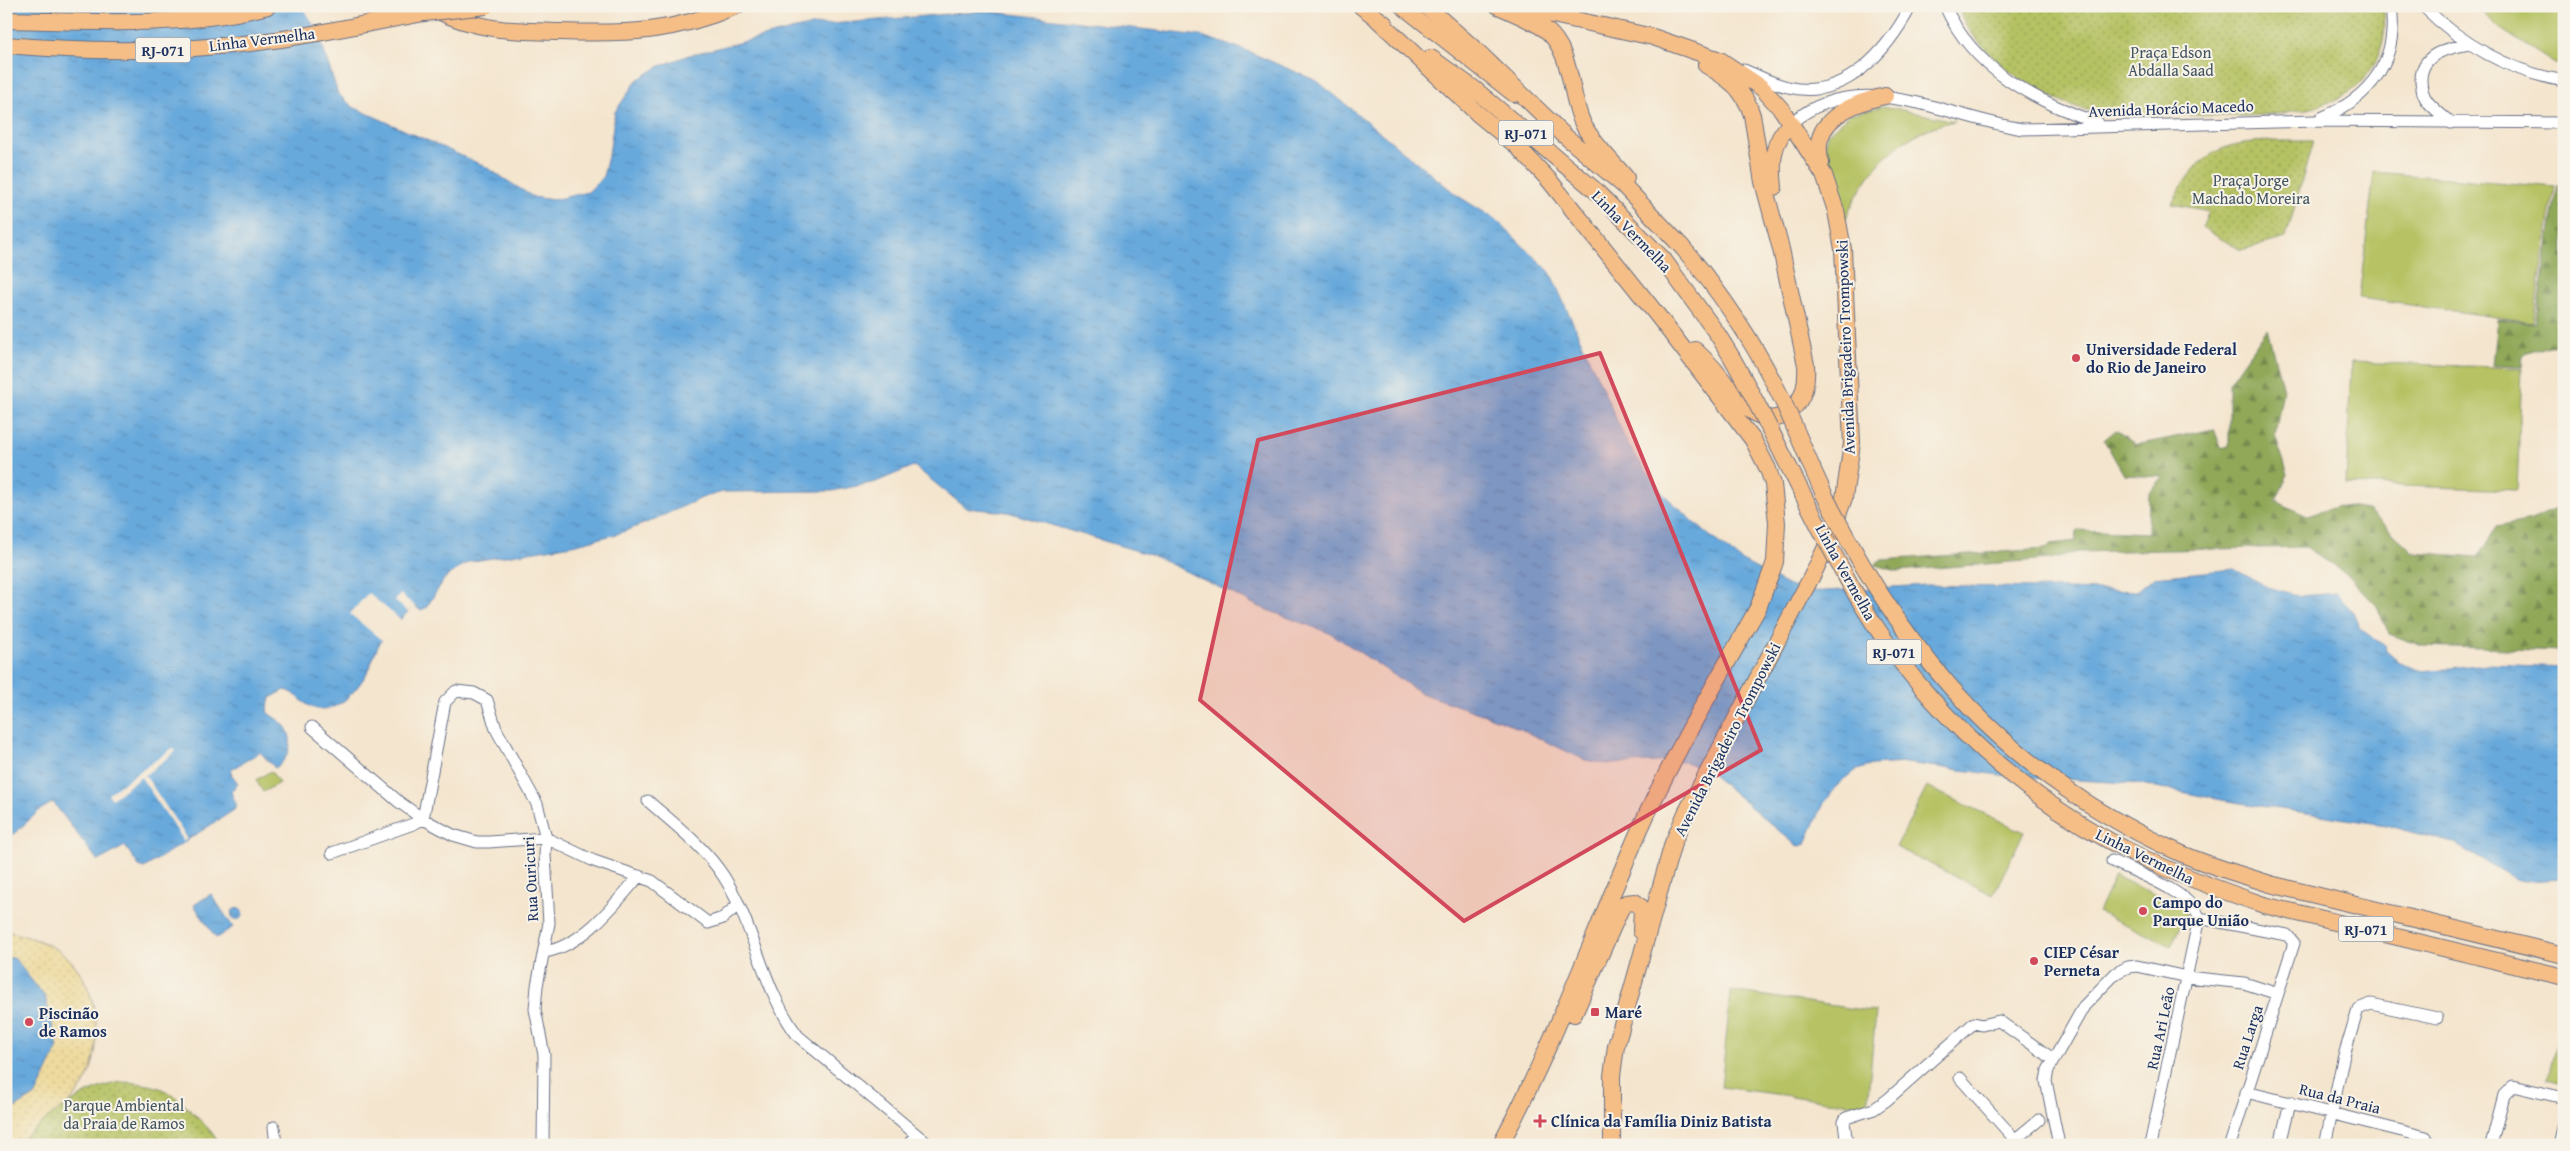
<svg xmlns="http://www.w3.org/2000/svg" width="2570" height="1151" viewBox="0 0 2570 1151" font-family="'Gentium Book Plus',serif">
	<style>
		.green { fill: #b6c263; stroke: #687860 }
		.forest { fill: url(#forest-firs); stroke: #566c5c }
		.sand { fill: url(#sand-dots); stroke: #84847e }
		.park { fill: url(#park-dots); stroke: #687860 }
		.water { fill: url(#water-ripples); stroke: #426c9d }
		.pier { fill: #f4e5ce }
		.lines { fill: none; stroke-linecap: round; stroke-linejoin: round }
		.minor-casing { stroke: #676f85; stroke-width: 13 }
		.major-casing { stroke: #676f85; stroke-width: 16 }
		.highway-casing { stroke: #676f85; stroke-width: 18 }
		.minor { stroke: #fff; stroke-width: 11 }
		.major { stroke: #f6be87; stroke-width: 14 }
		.highway { stroke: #f6be87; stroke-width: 16 }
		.highway-bridge-casing { stroke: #676f85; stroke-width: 18; stroke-linecap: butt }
		.highway-bridge { stroke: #f6be87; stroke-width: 16 }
		.marked { fill: #d1495b; fill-opacity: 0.2; stroke: #d1495b; stroke-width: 4; stroke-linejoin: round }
		.poi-dot { fill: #d1495b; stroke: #f7f3e8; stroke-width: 2 }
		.labels { text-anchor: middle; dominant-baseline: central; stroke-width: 4; stroke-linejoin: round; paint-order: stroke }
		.shield { fill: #f7f3e8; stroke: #5d6a87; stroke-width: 1 }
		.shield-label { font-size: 15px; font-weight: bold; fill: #1b2f5e }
		.street-label { font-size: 16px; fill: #1b2f5e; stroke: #f7f3e8 }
		.park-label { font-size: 16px; fill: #42545f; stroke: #f7f3e8 }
		.poi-label { font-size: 16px; font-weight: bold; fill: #1b2f5e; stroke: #f7f3e8; text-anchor: start }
	</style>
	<defs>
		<pattern id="forest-firs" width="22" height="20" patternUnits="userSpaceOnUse" patternTransform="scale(1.25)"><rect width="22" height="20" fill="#90a859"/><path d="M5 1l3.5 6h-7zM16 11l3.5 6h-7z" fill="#75894d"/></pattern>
		<pattern id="sand-dots" width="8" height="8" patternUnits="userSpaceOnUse" patternTransform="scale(1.25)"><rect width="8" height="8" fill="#eeda9e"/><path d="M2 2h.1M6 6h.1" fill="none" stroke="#ccbb8a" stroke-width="1.8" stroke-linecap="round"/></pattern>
		<pattern id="park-dots" width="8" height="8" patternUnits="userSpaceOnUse" patternTransform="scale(1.25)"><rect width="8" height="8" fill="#b6c263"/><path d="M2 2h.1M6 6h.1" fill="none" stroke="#939e55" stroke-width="1.8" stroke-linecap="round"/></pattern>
		<pattern id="water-ripples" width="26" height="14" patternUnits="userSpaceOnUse" patternTransform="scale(1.25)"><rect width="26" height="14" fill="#68a9dc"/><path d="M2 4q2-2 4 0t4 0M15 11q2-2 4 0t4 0" fill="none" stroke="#558ab6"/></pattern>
	</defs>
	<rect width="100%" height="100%" fill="#f7f3e8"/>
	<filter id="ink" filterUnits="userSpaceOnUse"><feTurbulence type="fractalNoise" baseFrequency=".02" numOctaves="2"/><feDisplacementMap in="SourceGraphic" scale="10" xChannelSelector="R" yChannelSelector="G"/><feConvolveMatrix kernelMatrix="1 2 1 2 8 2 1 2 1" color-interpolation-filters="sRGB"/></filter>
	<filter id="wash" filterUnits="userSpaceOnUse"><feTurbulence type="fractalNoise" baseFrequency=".0096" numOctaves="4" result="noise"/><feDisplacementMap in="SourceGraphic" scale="20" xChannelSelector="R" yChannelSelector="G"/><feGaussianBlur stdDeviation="1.12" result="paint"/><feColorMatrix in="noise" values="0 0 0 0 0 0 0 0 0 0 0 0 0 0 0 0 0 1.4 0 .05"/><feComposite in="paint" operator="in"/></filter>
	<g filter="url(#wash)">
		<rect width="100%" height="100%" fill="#f4e5ce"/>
		<!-- green -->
		<path class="green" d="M2476 6H2564V64H2555L2499 28Z
			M1884 106 1954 121C1899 133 1867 169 1846 218L1842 216 1825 151 1827 134 1850 114Z
			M2374 172 2555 187 2533 322 2359 298Z
			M2351 362 2522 368 2517 490 2346 484Z
			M271 771 279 783 263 792 256 780Z
			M1927 787 2024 832 1993 895 1896 847Z
			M2115 876 2188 910 2171 946 2098 912Z
			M1731 991 1876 1012 1867 1106 1721 1087Z
			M2562 1017 2564 1018V1082L2548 1078Z"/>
		<!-- forest -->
		<path class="forest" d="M2564 183V345L2557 343 2523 355 2522 366 2493 365 2498 319 2535 323 2558 186Z
			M2267 329 2283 390 2275 435 2288 474 2276 501 2307 516 2339 506 2368 510 2413 552 2478 557 2496 527 2531 520 2564 505V651L2422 646 2389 634 2377 606 2345 573 2306 547 2078 552 2050 559 1897 571 1875 565 1881 560 2045 549 2051 544 2076 541 2077 530 2148 533 2149 493 2164 477 2124 475 2104 440 2116 430 2136 445 2214 429 2221 448 2229 446V383Z"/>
		<!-- sand -->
		<path class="sand" d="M6 931C27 936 49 942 66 956 99 986 106 1047 84 1084 68 1110 37 1127 14 1145H6V1113L36 1095 14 958H6Z"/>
		<!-- park -->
		<path class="park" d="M1957 6H2383C2387 28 2384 48 2372 68 2338 123 2245 116 2187 115 2150 115 2107 119 2071 105 2026 88 1975 53 1957 6Z
			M2313 141 2286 238 2241 250 2202 228 2209 211 2172 204C2206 133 2244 142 2313 141Z
			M121 1082C161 1084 169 1089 197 1117 206 1126 214 1133 219 1145H14C48 1119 78 1090 121 1082Z"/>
		<!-- water -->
		<path class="water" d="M6 6H302L318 33 338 94 353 107 484 166 533 197 553 200 588 192 603 177 610 148 615 112 637 80 658 67 689 55 808 26 985 11 1201 36 1242 49 1317 81 1458 196 1495 219 1550 272 1628 445 1663 494 1705 532 1742 561 1789 586 1809 592 1927 585 2137 591 2154 577 2234 569 2267 587 2301 596 2336 593 2353 612 2360 629 2385 646 2386 651 2400 663 2423 671 2487 664 2564 667V879L2524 881 2515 879 2453 843 2386 825 2227 801 2141 784 2000 775 1906 763 1872 765 1855 771 1841 781 1824 803 1806 843 1801 846 1796 845 1704 768 1681 761 1607 764 1585 760 1505 722 1421 693 1332 634 1262 608 1154 556 1008 512 966 508 914 466 876 482 832 491 723 492 704 497 646 523 617 534 572 545 468 562 445 578 426 608 420 610 415 606C403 616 392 627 382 640 375 649 373 661 368 671 358 689 339 712 318 709 303 707 298 692 285 690L270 698 267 712C272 717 278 719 283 724 296 737 290 759 275 768L260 752 232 769 231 774 238 783 231 792 236 804 234 810 144 868 139 866 125 846 98 861 53 802 40 810 6 841Z
			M211 894 233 927 216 938 194 905Z
			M231.5 914a5.5 5.5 0 1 1 11 0a5.5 5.5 0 1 1-11 0Z
			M6 958H14L45 997 58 1047 36 1095 6 1113Z"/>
		<!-- pier -->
		<path class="pier" d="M368 593 402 621 384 642 350 614Z
			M400 594 415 606 408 612 395 601Z
			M173 748 176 751 145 775 187 838 184 841 141 777 112 799 108 794Z"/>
	</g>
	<g filter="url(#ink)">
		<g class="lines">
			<defs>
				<path id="minor" d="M1945 6C1973 70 2035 101 2098 123
					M2423 6C2461 44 2511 72 2564 81
					M1744 70C1759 76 1773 84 1788 87 1845 101 1887 51 1911 6
					M2321 118C2370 98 2399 61 2391 6
					M1791 123C1861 65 1946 118 2023 129L2315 121 2564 123
					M2451 123C2444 117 2435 110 2428 102 2423 96 2421 88 2421 80 2421 53 2448 48 2469 44
					M312 727 399 802 423 819 453 835 477 842H489L546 838 594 861 652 881 708 923 723 918 738 905
					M648 801C674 824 705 847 724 877 755 926 762 989 798 1036L929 1145
					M332 853 413 824 423 819 445 702 456 691 474 693 487 700 496 729 537 804 546 838 545 855 549 923 537 986 535 1009 544 1055 543 1145
					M2112 861C2135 872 2193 893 2199 918L2150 1145
					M2199 918 2287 935 2294 943 2230 1145
					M544 952C583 946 615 904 639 876
					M1960 1078 2020 1145
					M2246 1092 2426 1137 2424 1145
					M274 1127 276 1145
					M908 1145 916 1135
					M1847 1145 1844 1122 1846 1118 1874 1109 1887 1100 1974 1023 1982 1025 1999 1021 2053 1059
					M2008 1145 2039 1120
					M2059 1145 2046 1081 2048 1070 2084 1006 2116 973 2128 967 2137 966 2187 977 2244 983 2278 994
					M2280 1145 2290 1102
					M2325 1145 2343 1059 2358 1009 2371 1004 2437 1018
					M2491 1145 2504 1095 2513 1086 2564 1098
					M2559 1145 2564 1123"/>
				<path id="major" d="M1401 6 1514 95"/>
				<path id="highway" d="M1361 6 1385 24
					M1426 6 1479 53 1565 136 1623 185 1682 247
					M1498 6C1514 13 1532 20 1546 30 1573 52 1569 95 1583 124 1593 144 1612 161 1626 178
					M1512 6 1653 37 1720 60 1762 88 1782 110 1824 175 1836 211 1843 249 1852 443 1844 498 1828 543 1813 574 1686 813 1673 843 1616 1046 1612 1076V1145
					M434 9C477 31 513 31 560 32 628 34 672 33 736 6
					M1377 19 1477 113 1517 146 1549 180 1658 316 1753 440 1768 469 1773 484 1777 523 1775 562 1758 608C1717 681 1674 753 1640 829 1593 934 1555 1044 1500 1145
					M6 20C93 22 183 28 268 6
					M6 45C110 54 216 52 318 33
					M1431 58 1473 88 1596 191 1663 259
					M1821 163C1808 121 1852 103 1885 96
					M1774 187C1771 161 1772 142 1791 123
					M1695 350C1701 356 1708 362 1714 369 1731 389 1760 438 1791 410 1805 398 1807 382 1806 365L1781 249 1763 182 1752 115C1744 89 1728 78 1706 65
					M2270 884 2564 955
					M2264 905 2564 977
					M1574 1014 1621 908 1626 903 1635 902 1642 908 1641 931"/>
			</defs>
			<!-- minor casing -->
			<use href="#minor" class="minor-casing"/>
			<!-- major casing -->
			<use href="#major" class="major-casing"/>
			<!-- highway casing -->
			<use href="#highway" class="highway-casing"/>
			<!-- minor -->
			<use href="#minor" class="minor"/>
			<!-- major -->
			<use href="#major" class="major"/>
			<!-- highway -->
			<use href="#highway" class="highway"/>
			<defs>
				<path id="highway-bridge" d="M318 33 424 13 486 6
					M1682 247C1719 290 1751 338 1777 389 1795 425 1809 464 1827 500 1908 662 2013 778 2180 853 2209 866 2240 874 2270 884
					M1663 259 1718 335 1731 356C1777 437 1814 524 1861 603 1926 712 2028 803 2141 857 2181 876 2223 891 2264 905"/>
			</defs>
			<!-- highway-bridge casing -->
			<use href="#highway-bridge" class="highway-bridge-casing"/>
			<!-- highway-bridge -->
			<use href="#highway-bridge" class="highway-bridge"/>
		</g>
	</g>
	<!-- marked area -->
	<path class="marked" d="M1600 353 1761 750 1464 921 1200 700 1258 440Z"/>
	<!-- markers -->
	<g class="poi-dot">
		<circle cx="2076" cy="358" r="5"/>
		<circle cx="2143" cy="911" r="5"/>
		<circle cx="2034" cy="961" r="5"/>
		<rect x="1590" y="1007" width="10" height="10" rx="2.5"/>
		<circle cx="29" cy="1022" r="5"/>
		<path d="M1537.5 1113.5h5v5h5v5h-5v5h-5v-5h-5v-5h5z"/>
	</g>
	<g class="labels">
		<!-- shield labels -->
		<g class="shield">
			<rect x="135.5" y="37.5" width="55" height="25" rx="4"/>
			<rect x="1498.5" y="120.5" width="55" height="25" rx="4"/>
			<rect x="1866.5" y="639.5" width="55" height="25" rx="4"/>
			<rect x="2338.5" y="916.5" width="55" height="25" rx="4"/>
		</g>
		<g class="shield-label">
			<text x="163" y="50">RJ-071</text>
			<text x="1526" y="133">RJ-071</text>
			<text x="1894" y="652">RJ-071</text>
			<text x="2366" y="929">RJ-071</text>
		</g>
		<!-- street labels -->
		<g class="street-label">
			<text transform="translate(262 39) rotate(-7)">Linha Vermelha</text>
			<text transform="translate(2171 108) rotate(-2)">Avenida Horácio Macedo</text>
			<text transform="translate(1632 231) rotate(46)">Linha Vermelha</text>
			<text transform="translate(1845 347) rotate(-92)">Avenida Brigadeiro Trompowski</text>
			<text transform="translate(1846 572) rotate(61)">Linha Vermelha</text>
			<text transform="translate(1727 739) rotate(-63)">Avenida Brigadeiro Trompowski</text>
			<text transform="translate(2145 856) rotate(26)">Linha Vermelha</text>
			<text transform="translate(530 879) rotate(-93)">Rua Ouricuri</text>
			<text transform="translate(2160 1028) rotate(-78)">Rua Ari Leão</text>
			<text transform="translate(2247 1037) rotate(-72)">Rua Larga</text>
			<text transform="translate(2340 1098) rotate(14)">Rua da Praia</text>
		</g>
		<!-- park labels -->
		<g class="park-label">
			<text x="2171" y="52">Praça Edson<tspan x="2171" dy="18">Abdalla Saad</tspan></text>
			<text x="2251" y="180">Praça Jorge<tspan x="2251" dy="18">Machado Moreira</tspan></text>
			<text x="124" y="1105">Parque Ambiental<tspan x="124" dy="18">da Praia de Ramos</tspan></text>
		</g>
		<!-- poi labels -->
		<g class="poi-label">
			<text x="2086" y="349">Universidade Federal<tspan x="2086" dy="18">do Rio de Janeiro</tspan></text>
			<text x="2153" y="902">Campo do<tspan x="2153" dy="18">Parque União</tspan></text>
			<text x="2044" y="952">CIEP César<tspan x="2044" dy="18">Perneta</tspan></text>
			<text x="1605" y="1012">Maré</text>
			<text x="39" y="1013">Piscinão<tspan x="39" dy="18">de Ramos</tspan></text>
			<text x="1551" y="1121">Clínica da Família Diniz Batista</text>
		</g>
	</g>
	<!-- margin -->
	<rect width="2570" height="1151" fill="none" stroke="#f7f3e8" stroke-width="25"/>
</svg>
